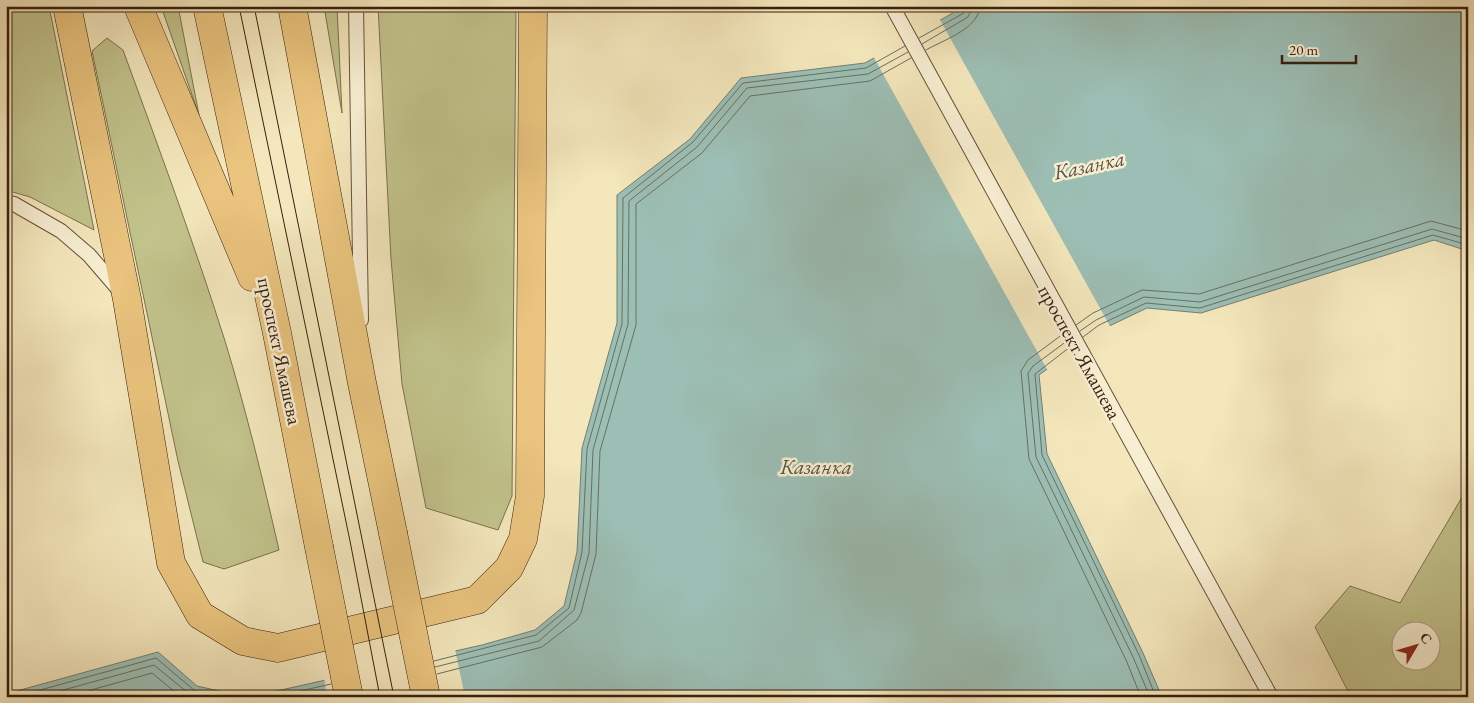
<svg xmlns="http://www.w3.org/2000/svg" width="1474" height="703" viewBox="0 0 1474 703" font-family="'EB Garamond',serif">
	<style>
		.green { fill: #c2c38c; stroke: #7c714e; fill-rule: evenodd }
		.water { fill: #9cbfb5; stroke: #737f73 }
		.pier { fill: #f4e7bc }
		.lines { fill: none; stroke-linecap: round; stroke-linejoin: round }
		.shore { stroke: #696f62; stroke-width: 1 }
		.service-casing { stroke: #66513a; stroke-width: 16 }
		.primary-casing { stroke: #361f0f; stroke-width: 29 }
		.service { stroke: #f8efd3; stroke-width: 14 }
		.primary { stroke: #eac47e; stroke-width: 28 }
		.tram { stroke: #361f0f; stroke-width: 1 }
		.primary-bridge-casing { stroke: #361f0f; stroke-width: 29; stroke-linecap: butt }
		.primary-bridge { stroke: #eac47e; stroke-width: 28 }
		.labels { text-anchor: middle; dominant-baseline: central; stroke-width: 5; stroke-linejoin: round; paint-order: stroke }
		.street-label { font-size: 20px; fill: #361f0f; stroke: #f8efd3 }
		.water-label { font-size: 21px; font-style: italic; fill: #554f41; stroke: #f8efd3 }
	</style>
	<rect width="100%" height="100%" fill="#f4e7bc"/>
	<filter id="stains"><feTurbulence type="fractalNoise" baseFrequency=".004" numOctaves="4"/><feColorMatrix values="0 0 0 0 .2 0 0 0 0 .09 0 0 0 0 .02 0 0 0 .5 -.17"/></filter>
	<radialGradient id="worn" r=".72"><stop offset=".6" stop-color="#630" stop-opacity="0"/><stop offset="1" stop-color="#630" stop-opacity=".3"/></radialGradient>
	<!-- green -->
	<path class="green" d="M6 6H49L94 230 30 197 6 190Z
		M161 6H178L199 115Z
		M324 6H337L342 113Z
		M378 6H516L512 496 498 530 426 508 402 384 391 259Z
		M107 38 123 50C158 146 194 243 225 341 246 410 263 480 279 550L224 569 203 562 178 461 92 51Z
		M1468 487V697H1351L1315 627 1350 586 1400 603ZM1432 630V660H1402V630Z"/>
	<!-- water -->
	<path class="water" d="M965 6H1468V251L1434 240 1201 313 1147 308 1101 330 1039 375 1047 454 1143 653 1162 697H6V694L158 652 197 686 237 695 272 692 482 645 535 630 564 606 577 552 582 448 617 323V195L690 139 741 78 865 63Z"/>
	<!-- pier -->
	<path class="pier" d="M939 18 1111 328 1048 371 873 56Z
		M455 649 465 697H327L324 678Z"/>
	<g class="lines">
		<!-- shore -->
		<path class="shore" d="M919 38 964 13 966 6
			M922 44 968 17 973 6
			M926 50C943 40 979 29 980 6
			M1076 325 1093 313 1142 290 1199 294 1431 221 1468 231
			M1080 331 1096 320 1144 297 1200 302 1432 229 1468 239
			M1063 334 1028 360 1021 371 1029 459 1126 660 1141 697
			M1083 337 1099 325 1146 303 1200 308 1433 235 1468 245
			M1067 341 1033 366 1028 373 1036 457 1133 657 1150 697
			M1070 347 1035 374 1042 455 1139 655 1156 697
			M434 661 536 635 569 608 582 552 587 449 622 324 623 198 693 142 743 83 866 68 905 46
			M435 667 539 641 574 610 589 553 593 450 628 324 629 201 697 147 747 88 868 74 908 52
			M437 674 542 647 577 620 581 613 596 554 600 451 636 325V204L702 153 750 96 870 81 911 58
			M15 697 156 658 195 691 221 697
			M38 697 154 665 193 697
			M66 697 152 673 181 697
			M274 697 331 684"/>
		<defs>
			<path id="service" d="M356 6 361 320
				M892 6 1271 697
				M6 202 14 204 61 231 89 255 120 291"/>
			<path id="primary" d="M67 6 127 299 171 563 200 615 243 641 278 648 477 600 509 568 523 539 530 496 533 6
				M138 6 252 277
				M207 6 277 333 319 547
				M292 6 362 383 393 533"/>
		</defs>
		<!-- service casing -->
		<use href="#service" class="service-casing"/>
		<!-- primary casing -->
		<use href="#primary" class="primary-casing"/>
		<!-- service -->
		<use href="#service" class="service"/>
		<!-- primary -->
		<use href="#primary" class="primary"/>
		<!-- tram -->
		<path class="tram" d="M239 6 350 541 380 697
			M254 6 394 697"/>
		<defs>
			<path id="primary-bridge" d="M393 533 426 697
				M319 547 349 697"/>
		</defs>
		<!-- primary-bridge casing -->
		<use href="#primary-bridge" class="primary-bridge-casing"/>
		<!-- primary-bridge -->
		<use href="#primary-bridge" class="primary-bridge"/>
	</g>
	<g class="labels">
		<!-- street labels -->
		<g class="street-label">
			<text transform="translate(280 351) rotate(78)">проспект Ямашева</text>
			<text transform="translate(1080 352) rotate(61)">проспект Ямашева</text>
		</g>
		<!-- water labels -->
		<g class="water-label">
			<text transform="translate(1089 165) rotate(-12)">Казанка</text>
			<text x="816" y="466">Казанка</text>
		</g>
	</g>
	<!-- margin -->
	<rect width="1474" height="703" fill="none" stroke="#f4e7bc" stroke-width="25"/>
	<rect x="8" y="8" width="1459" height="688" fill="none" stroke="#361f0f" stroke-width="2.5"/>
	<rect x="12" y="12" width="1449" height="678" fill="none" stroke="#361f0f"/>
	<!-- north arrow -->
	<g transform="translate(1416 646) rotate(52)"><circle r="24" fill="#f8efd3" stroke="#aa9c85"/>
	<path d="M0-4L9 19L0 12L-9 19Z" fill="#8f2418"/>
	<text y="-8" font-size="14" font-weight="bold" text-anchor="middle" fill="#361f0f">С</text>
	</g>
	<!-- scale -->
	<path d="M1282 55v8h74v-8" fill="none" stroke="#361f0f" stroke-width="2.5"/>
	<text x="1289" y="55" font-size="15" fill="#361f0f" stroke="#f8efd3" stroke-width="4" paint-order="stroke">20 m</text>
	<rect width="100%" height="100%" filter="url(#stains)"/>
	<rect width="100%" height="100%" fill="url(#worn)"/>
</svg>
